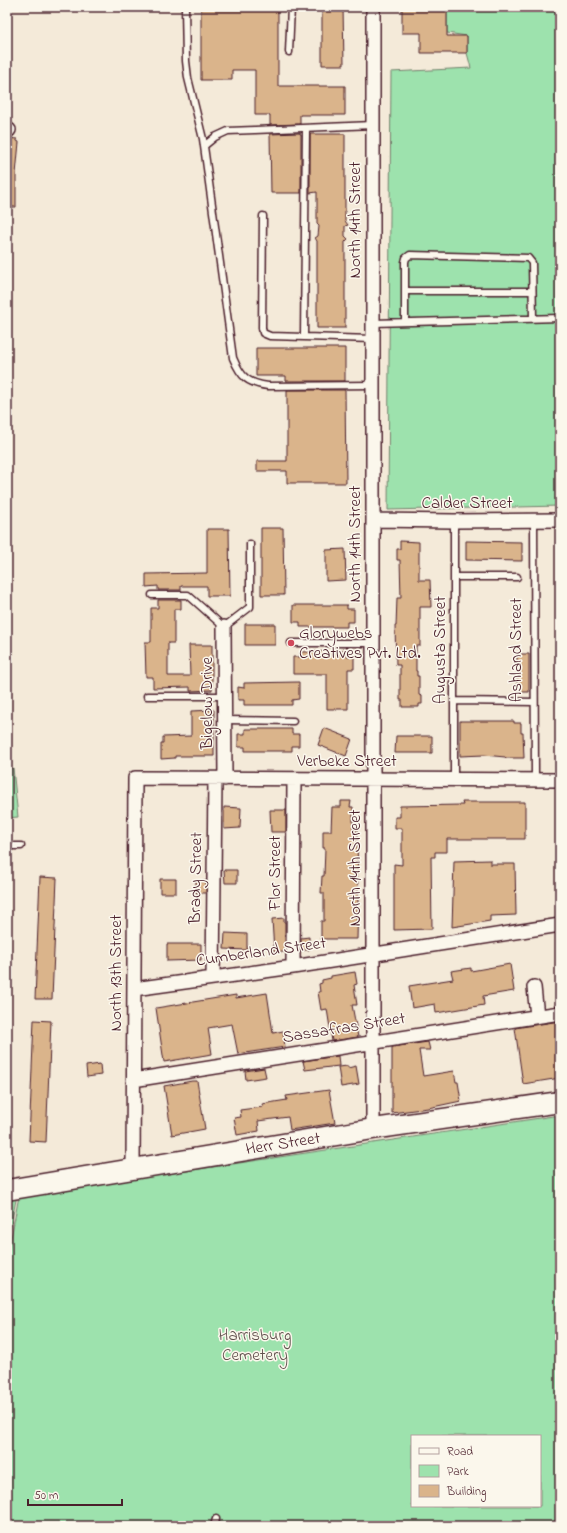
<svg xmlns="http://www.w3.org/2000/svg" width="567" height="1533" viewBox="0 0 567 1533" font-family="'Indie Flower',sans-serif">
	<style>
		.green { fill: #9de2ad; stroke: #74806c; fill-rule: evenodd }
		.building { fill: #dab48b; stroke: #4a1f2b }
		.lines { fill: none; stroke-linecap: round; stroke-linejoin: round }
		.service-casing { stroke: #4a1f2b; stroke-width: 9 }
		.minor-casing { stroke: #4a1f2b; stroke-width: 16 }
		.primary-casing { stroke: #4a1f2b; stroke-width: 23 }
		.service { stroke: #fbf7ec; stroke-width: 6 }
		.minor { stroke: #fbf7ec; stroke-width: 13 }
		.primary { stroke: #fbf7ec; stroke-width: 20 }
		.poi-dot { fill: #d1495b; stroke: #fbf7ec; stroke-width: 1.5 }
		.labels { text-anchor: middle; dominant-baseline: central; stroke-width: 3; stroke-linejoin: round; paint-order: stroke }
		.street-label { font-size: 17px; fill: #4a1f2b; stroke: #fbf7ec }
		.poi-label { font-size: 17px; fill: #4a1f2b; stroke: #fbf7ec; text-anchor: start }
		.park-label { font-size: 17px; fill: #5f504c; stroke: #fbf7ec }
	</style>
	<rect width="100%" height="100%" fill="#f4ead9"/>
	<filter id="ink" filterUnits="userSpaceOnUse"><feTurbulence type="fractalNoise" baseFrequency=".025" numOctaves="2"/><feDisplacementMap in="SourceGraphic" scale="8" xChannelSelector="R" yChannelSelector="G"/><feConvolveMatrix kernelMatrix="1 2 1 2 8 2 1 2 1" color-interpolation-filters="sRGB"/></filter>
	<g filter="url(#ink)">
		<!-- green -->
		<path class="green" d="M447 7H560V506L388 510 391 72 471 68 467 53V36L447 33Z
			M13 768 18 817 7 818V769Z
			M560 1115V1526H7V1259L19 1196ZM412 1436H540V1506H412Z
			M17 1195 7 1244V1197Z"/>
		<!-- building -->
		<path class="building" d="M201 7H278V86H345V115H300V124L270 125V115H255V70H232V80H201Z
			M322 7H343L344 65H322Z
			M402 7H447V36H467V53H421V33H402Z
			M300 133V134H301V193H271L270 134Z
			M310 134H345V221L348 225 345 226V236L348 239 345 242V328H317V241L315 238 318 236 319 226 317 224V192L310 193Z
			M7 138 17 139V141L19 142 16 174V207H7Z
			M256 348H345V381H286V376H256Z
			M287 390H345L346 483H287V471H257V461H287Z
			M261 528H283L284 595H261Z
			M207 529H229L230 596H207V586H181V590H158V586L146 587V574L207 573Z
			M400 541 419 542V580H430L431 607H420V646H416V671H417V676H419V695L422 696V704H419V707H402V700H400V665H396L395 626H396L397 598H401L400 560H397V549H400Z
			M466 541 522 542V561L466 560Z
			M345 549 346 580 326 581V550Z
			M158 600H181V609H174V643H168V676H190L189 645H212V690L190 691V687L153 688V677H146L145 642H151V608H158Z
			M293 605H347V609H354V622H347V627H300V622H293Z
			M245 624H275V645H245Z
			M347 651V657H354V669H348V709H327V674H293V657H300V652Z
			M517 654H529V692H517Z
			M299 682V699L292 700V705H244V700H238V687L244 688V683Z
			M214 710V756H175V758L161 759V743H163V737L191 736V711Z
			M460 721H514V723H521V733H523L524 758H506L505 757 484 755 460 756Z
			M324 728 352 739 346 756 318 745Z
			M245 729H292V734H299V746H292V751H245V747H238V734H245Z
			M396 736H432V753H395Z
			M341 801H351L350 807H353V830H357L358 899 357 939H321V921H324V893H321L322 876H324L325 848H323V831H331L332 807H341Z
			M462 802H525V839H447V852H435V857H431L432 929 394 930V864L402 865V828H395V817H400V806L463 805Z
			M224 807 241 808 240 828 224 829Z
			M270 810H286V832H271Z
			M490 860V864H515L516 915 490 916V921L452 927 454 861Z
			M224 870H237V883H225Z
			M40 877 57 878 52 999H35Z
			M160 879H176V893H160Z
			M196 881H206V893H196Z
			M284 918V922H285V952H274L272 919Z
			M225 933 247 934V950L224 949Z
			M309 937V950H301V938Z
			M167 944H201V960L167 961Z
			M510 964 514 991 483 996 484 1005 436 1013 435 1004 412 1008 409 986 453 979 451 971 471 968V971Z
			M355 972 357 984 354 985 357 1005H352L358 1037 332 1041 327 1009 321 1010 318 992H320L319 984 322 983V980L331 978V976Z
			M267 993 273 1033 283 1031 285 1047 238 1054 232 1024 208 1028 212 1054 164 1062 156 1008 236 995V998Z
			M34 1020 51 1021 46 1142 29 1141Z
			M560 1021V1078L523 1084 515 1028Z
			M428 1042 430 1050H419L423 1076 454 1071 456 1082H458L461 1101 428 1108 392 1113V1047Z
			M338 1056 339 1066 305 1070 303 1061Z
			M100 1064 101 1075 87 1077 86 1066Z
			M348 1066V1068L356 1066 359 1084 341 1087 338 1067Z
			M264 1068 266 1077 246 1080 245 1071Z
			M192 1081H197L205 1129 172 1135 164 1086Z
			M329 1090 335 1123 290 1130 288 1117 258 1121 259 1131 237 1135 234 1118 241 1117 240 1110 263 1107 262 1104 287 1100 286 1096Z"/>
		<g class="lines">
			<defs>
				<path id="service" d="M185 7 186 61 188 78 203 139 233 358C241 377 247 383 268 386L373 385
					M289 52 291 7
					M204 146 215 137 228 131 373 125
					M263 216 262 328 263 333 270 336 373 339
					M405 291H532
					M405 322V262L406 258 410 255 528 258 532 263 533 318
					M373 323 560 318
					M304 337 306 128
					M534 520 535 780
					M454 577H517
					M152 595H188L224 627 250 607V544
					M291 643H372
					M147 696H225
					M454 701 534 702
					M225 720 293 721
					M454 779V521
					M7 846H21
					M214 1526 216 1519"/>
				<path id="minor" d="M7 130H9
					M374 520 454 521 560 520
					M224 627 225 779
					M293 967 294 779
					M213 978 215 779
					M534 987 537 1016
					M134 989 293 967 560 925
					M133 1080 560 1013
					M373 1129V7
					M133 1168 135 778 560 780"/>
				<path id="primary" d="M7 1190 373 1129 560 1102"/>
			</defs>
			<!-- service casing -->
			<use href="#service" class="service-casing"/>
			<!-- minor casing -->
			<use href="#minor" class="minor-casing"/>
			<!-- primary casing -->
			<use href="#primary" class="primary-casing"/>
			<!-- service -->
			<use href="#service" class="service"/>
			<!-- minor -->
			<use href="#minor" class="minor"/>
			<!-- primary -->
			<use href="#primary" class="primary"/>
		</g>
	</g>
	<!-- markers -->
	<circle class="poi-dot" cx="291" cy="643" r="4"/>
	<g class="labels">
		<!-- street labels -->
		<g class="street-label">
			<text transform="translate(355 220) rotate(-90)">North 14th Street</text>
			<text x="467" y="503">Calder Street</text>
			<text transform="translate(355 544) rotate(-90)">North 14th Street</text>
			<text transform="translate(440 650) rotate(-90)">Augusta Street</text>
			<text transform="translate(516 650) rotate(-90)">Ashland Street</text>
			<text transform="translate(207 703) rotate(-90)">Bigelow Drive</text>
			<text x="347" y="761">Verbeke Street</text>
			<text transform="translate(355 868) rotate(-90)">North 14th Street</text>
			<text transform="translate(275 873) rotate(-90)">Flor Street</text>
			<text transform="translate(196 878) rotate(-89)">Brady Street</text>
			<text transform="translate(261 952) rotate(-8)">Cumberland Street</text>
			<text transform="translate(116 973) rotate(-90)">North 13th Street</text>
			<text transform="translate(344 1028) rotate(-9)">Sassafras Street</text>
			<text transform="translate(283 1144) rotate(-9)">Herr Street</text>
		</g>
		<!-- poi labels -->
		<g class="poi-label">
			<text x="299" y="633">Glorywebs<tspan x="299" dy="20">Creatives Pvt. Ltd.</tspan></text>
		</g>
		<!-- park labels -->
		<g class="park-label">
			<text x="255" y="1335">Harrisburg<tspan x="255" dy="20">Cemetery</tspan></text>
		</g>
	</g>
	<!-- margin -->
	<rect width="567" height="1533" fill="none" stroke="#fbf7ec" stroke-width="24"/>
	<rect x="12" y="12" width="543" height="1509" fill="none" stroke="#4a1f2b" stroke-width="1.5" filter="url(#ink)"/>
	<!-- legend -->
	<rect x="411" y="1435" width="130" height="72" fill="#fbf7ec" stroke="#b4a19f"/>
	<rect x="419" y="1448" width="20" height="6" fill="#fbf7ec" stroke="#b4a19f"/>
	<text x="447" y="1455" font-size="12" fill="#4a1f2b">Road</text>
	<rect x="419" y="1465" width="20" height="12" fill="#9de2ad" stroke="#b4a19f"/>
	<text x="447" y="1475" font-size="12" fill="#4a1f2b">Park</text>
	<rect x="419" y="1485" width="20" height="12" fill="#dab48b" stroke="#b4a19f"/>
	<text x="447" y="1495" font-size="12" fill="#4a1f2b">Building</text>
	<!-- scale -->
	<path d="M28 1499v6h94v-6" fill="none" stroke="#4a1f2b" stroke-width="2"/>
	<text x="34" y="1499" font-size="12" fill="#4a1f2b" stroke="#fbf7ec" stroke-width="3" paint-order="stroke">50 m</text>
</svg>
